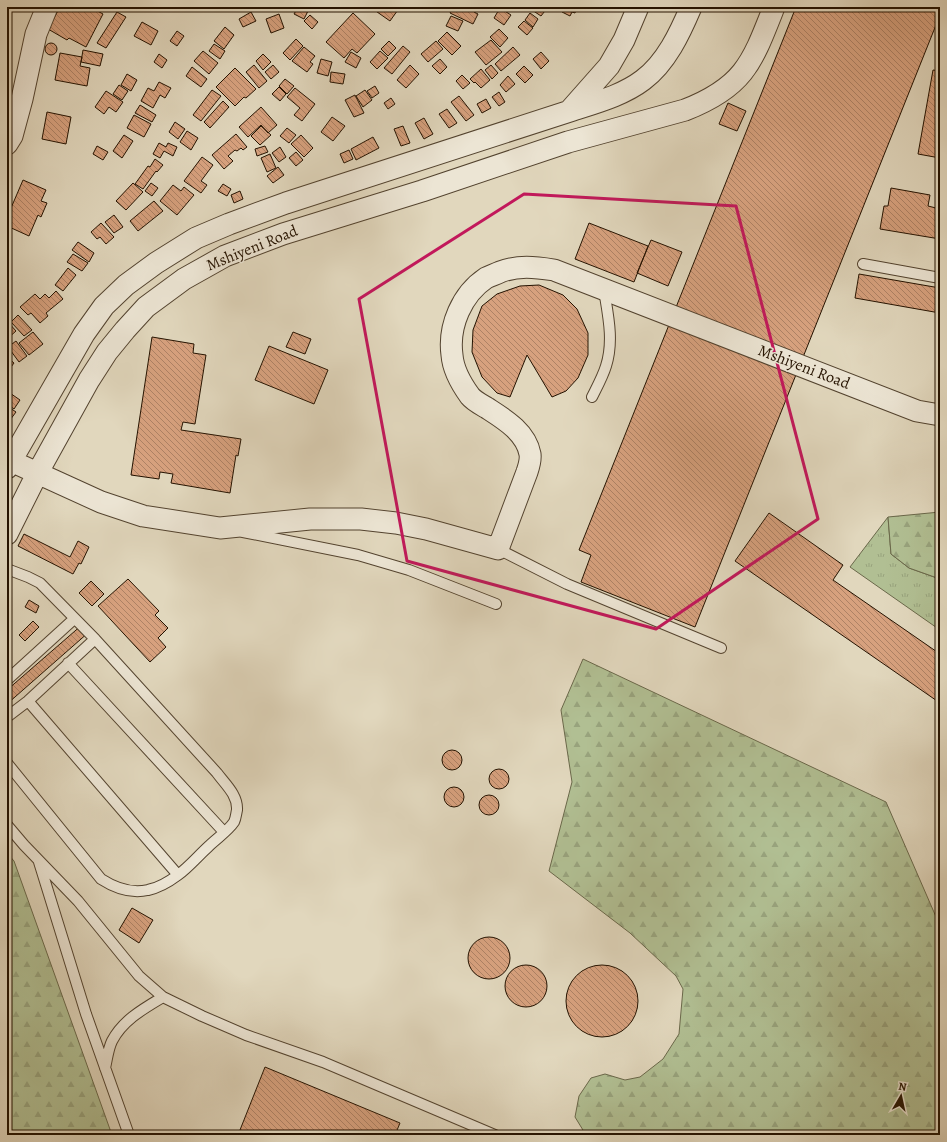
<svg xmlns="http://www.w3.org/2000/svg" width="947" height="1142" viewBox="0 0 947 1142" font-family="Alegreya,serif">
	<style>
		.grass { fill: url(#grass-tufts); stroke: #6a684a }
		.forest { fill: url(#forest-firs); stroke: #6a684a }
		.building { fill: url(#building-back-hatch); stroke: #241200 }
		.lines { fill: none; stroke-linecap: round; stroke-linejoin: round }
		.service-casing { stroke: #53432f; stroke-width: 12 }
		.minor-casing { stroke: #53432f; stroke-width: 23 }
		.service { stroke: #ece5d4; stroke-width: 10 }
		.minor { stroke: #ece5d4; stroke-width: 21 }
		.marked { fill: none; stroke: #c2185b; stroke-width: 3; stroke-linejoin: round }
		.labels { text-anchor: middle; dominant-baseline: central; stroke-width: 3; stroke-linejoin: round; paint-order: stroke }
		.street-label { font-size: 16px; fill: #241200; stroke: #ece5d4 }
	</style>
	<defs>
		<pattern id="grass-tufts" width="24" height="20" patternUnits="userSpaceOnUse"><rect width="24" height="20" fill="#b1bf93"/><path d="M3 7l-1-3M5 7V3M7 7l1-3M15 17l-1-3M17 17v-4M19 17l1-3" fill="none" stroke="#98a37d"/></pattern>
		<pattern id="forest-firs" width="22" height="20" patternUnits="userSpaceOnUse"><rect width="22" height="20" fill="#b1bf93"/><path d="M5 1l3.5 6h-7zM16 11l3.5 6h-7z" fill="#98a37d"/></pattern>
		<pattern id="building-back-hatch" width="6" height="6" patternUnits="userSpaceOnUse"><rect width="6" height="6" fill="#d7a17e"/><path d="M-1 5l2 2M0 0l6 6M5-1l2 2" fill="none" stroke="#ae8265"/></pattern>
	</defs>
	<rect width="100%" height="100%" fill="#e1d7bd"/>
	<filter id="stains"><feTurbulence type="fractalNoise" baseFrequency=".005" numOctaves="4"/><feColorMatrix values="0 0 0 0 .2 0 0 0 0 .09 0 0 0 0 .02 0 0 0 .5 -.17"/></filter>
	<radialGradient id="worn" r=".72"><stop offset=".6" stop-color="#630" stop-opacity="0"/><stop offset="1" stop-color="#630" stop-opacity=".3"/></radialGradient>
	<!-- grass -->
	<path class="grass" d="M888 517 891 554 909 568 940 579V630L850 567Z"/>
	<!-- forest -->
	<path class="forest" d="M940 512V579L909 568 891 554 888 517Z
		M583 659 886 802 940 926V1135H586L575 1117 579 1096 591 1078 605 1074 625 1080 640 1077 663 1059 679 1034 683 989 676 976 630 933 549 871 572 782 561 710Z
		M7 853 14 861 112 1135H78L68 1131 65 1135H7Z"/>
	<!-- building -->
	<path class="building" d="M60 7H90L103 14 86 47 69 38 67 40 48 29Z
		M298 7H310L304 19 294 14Z
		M370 7H400L390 21Z
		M453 7H476L474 12 478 14 473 24 450 13Z
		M530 7H548L541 16 529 8Z
		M564 7H577L575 13 572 12 570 16 562 12Z
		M796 7H940V15L695 627 581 582 591 555 579 550Z
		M500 8 511 15 504 25 494 18Z
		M117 12 126 17 106 48 97 43Z
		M251 12 256 21 243 27 239 19Z
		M353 13 375 34 357 53 352 49 344 58 326 42Z
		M530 13 538 19 533 27 525 20Z
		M279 14 284 28 271 33 266 19Z
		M310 15 318 22 312 29 304 21Z
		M451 16 463 21 458 31 446 26Z
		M524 21 533 28 527 35 518 27Z
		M142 22 158 31 151 45 134 36Z
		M225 27 234 35 224 49 214 41Z
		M499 29 508 38 500 47 490 37Z
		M177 31 184 36 177 46 170 41Z
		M447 32 461 46 452 55 438 41Z
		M296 39 303 46 290 60 283 53Z
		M491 40 502 52 486 65 475 52Z
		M389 41 396 48 388 56 381 49Z
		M436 41 443 49 428 62 421 54Z
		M45 49a6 6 0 1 1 12 0a6 6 0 1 1-12 0Z
		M214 44 225 51 220 59 209 51Z
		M403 46 410 52 392 74 384 68Z
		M304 47 315 56 310 62 313 64 307 72 292 61Z
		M513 47 520 55 501 71 495 64Z
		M83 50 103 54 100 66 81 62Z
		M203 51 218 63 209 74 194 61Z
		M380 51 388 58 377 69 370 62Z
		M351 52 361 58 356 68 345 62Z
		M541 52 549 61 541 69 533 59Z
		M60 53 82 57 80 66 90 68 87 86 55 80Z
		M159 54 167 60 162 68 154 62Z
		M263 54 271 62 263 70 256 61Z
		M321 59 332 62 328 76 317 73Z
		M440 59 447 67 440 74 432 66Z
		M254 65 267 81 259 88 246 72Z
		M273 65 279 72 271 79 265 72Z
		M410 65 419 74 406 88 397 80Z
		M491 65 498 73 492 79 485 70Z
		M524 66 533 75 525 83 516 74Z
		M192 67 207 79 201 87 186 76Z
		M235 68 256 89 246 98 244 97 235 106 216 87Z
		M481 69 490 80 481 88 475 82 474 83 470 79Z
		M933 70 940 71V158L918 154Z
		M331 72 345 74 343 84 330 82Z
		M127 74 137 80 131 91 121 85Z
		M462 75 470 83 463 89 456 81Z
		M508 76 515 84 506 92 500 85Z
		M285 79 294 86 287 94 279 86Z
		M159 82 171 88 165 98 160 95 153 108 141 101 148 88 154 91Z
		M119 85 128 91 122 100 113 94Z
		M375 86 379 93 372 98 367 91Z
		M279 87 286 94 280 101 272 94Z
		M295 88 315 104 302 121 294 115 300 108 287 97Z
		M212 90 221 96 201 121 193 115Z
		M365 90 372 100 363 107 356 96Z
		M106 91 123 102 116 112 109 107 104 114 95 107Z
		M499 92 505 102 499 106 492 97Z
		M355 95 364 113 354 117 345 100Z
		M459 96 474 115 466 121 451 102Z
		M391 98 395 104 388 109 384 103Z
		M486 99 491 108 482 113 477 104Z
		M223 101 229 107 210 128 204 122Z
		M728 103 746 111 737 131 719 124Z
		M140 105 156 115 152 122 135 113Z
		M261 107 277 125 268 133 261 125 248 137 239 127Z
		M447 109 457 123 449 128 439 114Z
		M47 112 71 117 66 144 42 139Z
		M134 115 151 124 144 137 127 128Z
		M332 117 345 126 333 141 321 132Z
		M424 118 433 134 424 139 415 123Z
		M175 122 185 129 178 139 169 132Z
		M261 126 271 135 260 145 251 136Z
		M403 126 410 143 401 146 394 129Z
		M287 128 296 135 289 143 280 136Z
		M187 131 198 138 191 150 180 142Z
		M236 134 247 147 243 150 241 148 237 151 235 150 228 156 233 161 224 169 212 155Z
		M124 135 133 141 122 158 113 151Z
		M301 135 313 148 304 157 291 144Z
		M373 137 379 148 356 160 351 149Z
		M159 143 166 147 168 143 177 147 173 156 164 151 160 158 153 154Z
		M97 146 108 152 103 160 93 154Z
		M265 146 268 152 257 156 255 149Z
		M280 147 286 157 279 162 272 153Z
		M349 150 353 159 344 163 340 154Z
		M296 152 303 160 296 166 289 158Z
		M270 154 276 168 267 172 261 158Z
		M202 157 213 165 201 181 207 185 201 193 184 181Z
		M155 159 163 165 157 172 156 171 143 189 135 184 148 166 150 167Z
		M278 167 284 175 273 183 267 176Z
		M23 180 46 190 41 201 47 203 41 217 38 215 29 236 7 226V210L8 207 11 208Z
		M133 183 143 192 126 210 116 201Z
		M151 183 158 188 152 196 145 191Z
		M223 184 231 189 227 196 218 191Z
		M173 185 181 191 184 187 194 195 177 215 160 201Z
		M891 188 930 195 928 206 940 209V239L880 229 884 206H888Z
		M240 191 243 199 234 203 231 195Z
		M154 201 163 211 138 231 130 221Z
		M114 215 123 227 114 233 105 222Z
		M101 223 114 237 106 244 100 237 97 239 91 232Z
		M589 223 648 246 634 282 575 259Z
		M651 240 682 252 668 286 637 273Z
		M78 242 94 253 89 262 72 250Z
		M73 254 88 263 82 271 67 262Z
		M68 268 76 275 63 291 55 285Z
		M859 274 940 288V313L855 298Z
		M539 285 563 295 577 309 588 333V355L578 378 566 391 552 397 527 355 510 397 497 393 482 377 472 352 473 330 482 306 497 294 520 286Z
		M56 291 63 299 46 313 48 316 40 323 31 313 28 315 20 307 35 294 40 299 45 294 49 298Z
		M18 315 32 330 24 336 11 322Z
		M8 322 16 331 7 339V324Z
		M33 332 43 344 29 355 19 343Z
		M293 332 311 339 305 354 286 347Z
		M152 337 194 344 193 353 206 355 195 424 183 422 181 430 241 439 238 456 236 455 230 493 171 483 173 474 160 472 159 479 131 475Z
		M16 341 27 356 19 362 8 347Z
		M269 346 328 370 314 404 255 380Z
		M7 357 14 363 8 371 7 370Z
		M7 391 20 400 14 409 7 404Z
		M7 406 16 412 7 424Z
		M769 513 843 565 833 580 940 654V703L735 561Z
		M24 534 70 557 78 541 89 547 81 564 79 563 73 574 18 546Z
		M128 579 159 611 155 615 168 628 158 638 166 647 150 662 98 606Z
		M91 581 104 594 92 606 79 593Z
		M29 600 39 606 36 613 25 607Z
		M33 621 39 627 25 641 19 635Z
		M83 624 89 632 7 704V690Z
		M442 760a10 10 0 1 1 20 0a10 10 0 1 1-20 0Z
		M489 779a10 10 0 1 1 20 0a10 10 0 1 1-20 0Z
		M444 797a10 10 0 1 1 20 0a10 10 0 1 1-20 0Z
		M479 805a10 10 0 1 1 20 0a10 10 0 1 1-20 0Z
		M132 908 153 920 139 943 119 930Z
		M468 958a21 21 0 1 1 42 0a21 21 0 1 1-42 0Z
		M566 1001a36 36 0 1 1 72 0a36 36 0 1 1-72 0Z
		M505 986a21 21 0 1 1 42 0a21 21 0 1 1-42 0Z
		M265 1067 400 1123 395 1135H238Z"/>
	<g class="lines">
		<defs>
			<path id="service" d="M863 264 940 278
				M592 397C597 387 603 376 606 366 614 341 608 315 604 290
				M243 532 358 555 409 570 496 604
				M498 549 567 584 721 648
				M7 569 28 577 40 583 95 639 217 773C225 784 238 795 237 810 236 814 236 818 234 822 228 831 217 838 209 846 199 855 189 867 178 875 170 881 158 888 148 890 131 894 115 888 101 879L7 763
				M68 663 224 832
				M7 680 74 619
				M28 701 178 875
				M7 717 28 701 95 639
				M7 825 24 845 78 901 139 976 163 997 202 1016 246 1035 323 1062 495 1135
				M39 862 86 1014 129 1135
				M105 1068C107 1060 108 1049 112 1041 123 1020 143 1009 163 997"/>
			<path id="minor" d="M571 109 609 66 624 40 638 7
				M7 144 12 136 22 99 36 34 47 7
				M11 461 101 502 143 516 220 528 310 519H361L396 523 426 529 498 549 527 472C529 466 531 460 530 454 526 432 504 419 487 408 482 405 474 401 470 396 462 385 453 369 452 355 448 326 462 294 486 278 490 276 496 274 500 272 518 265 535 267 554 270L917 411 940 415
				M7 468 84 334 104 306 126 285 156 263 196 238 229 224 286 203 570 111C594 103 622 96 643 80 666 63 680 33 691 7
				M7 534 38 472 89 380 107 352 125 330 146 307 184 279 225 256 283 234 422 191 568 142 685 110C744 87 752 63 774 7"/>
		</defs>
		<!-- service casing -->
		<use href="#service" class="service-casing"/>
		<!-- minor casing -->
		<use href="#minor" class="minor-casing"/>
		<!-- service -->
		<use href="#service" class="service"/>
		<!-- minor -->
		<use href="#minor" class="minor"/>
	</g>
	<!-- marked area -->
	<path class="marked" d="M524 194 736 206 818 519 656 629 407 561 359 299Z"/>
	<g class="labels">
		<!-- street labels -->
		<g class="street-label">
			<text transform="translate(252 248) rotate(-22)">Mshiyeni Road</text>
			<text transform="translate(804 367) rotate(21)">Mshiyeni Road</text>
		</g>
	</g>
	<!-- margin -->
	<rect width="947" height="1142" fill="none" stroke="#e1d7bd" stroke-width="24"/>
	<rect x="8" y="8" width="931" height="1126" fill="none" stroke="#241200" stroke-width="2"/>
	<rect x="12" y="12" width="923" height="1118" fill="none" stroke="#241200"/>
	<!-- north arrow -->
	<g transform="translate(901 1096) rotate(9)" stroke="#ece5d4" stroke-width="3" paint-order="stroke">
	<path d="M0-3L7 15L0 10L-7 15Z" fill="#241200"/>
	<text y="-6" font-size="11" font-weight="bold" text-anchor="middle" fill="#241200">N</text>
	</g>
	<rect width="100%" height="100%" filter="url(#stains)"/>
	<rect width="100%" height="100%" fill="url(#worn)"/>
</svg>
